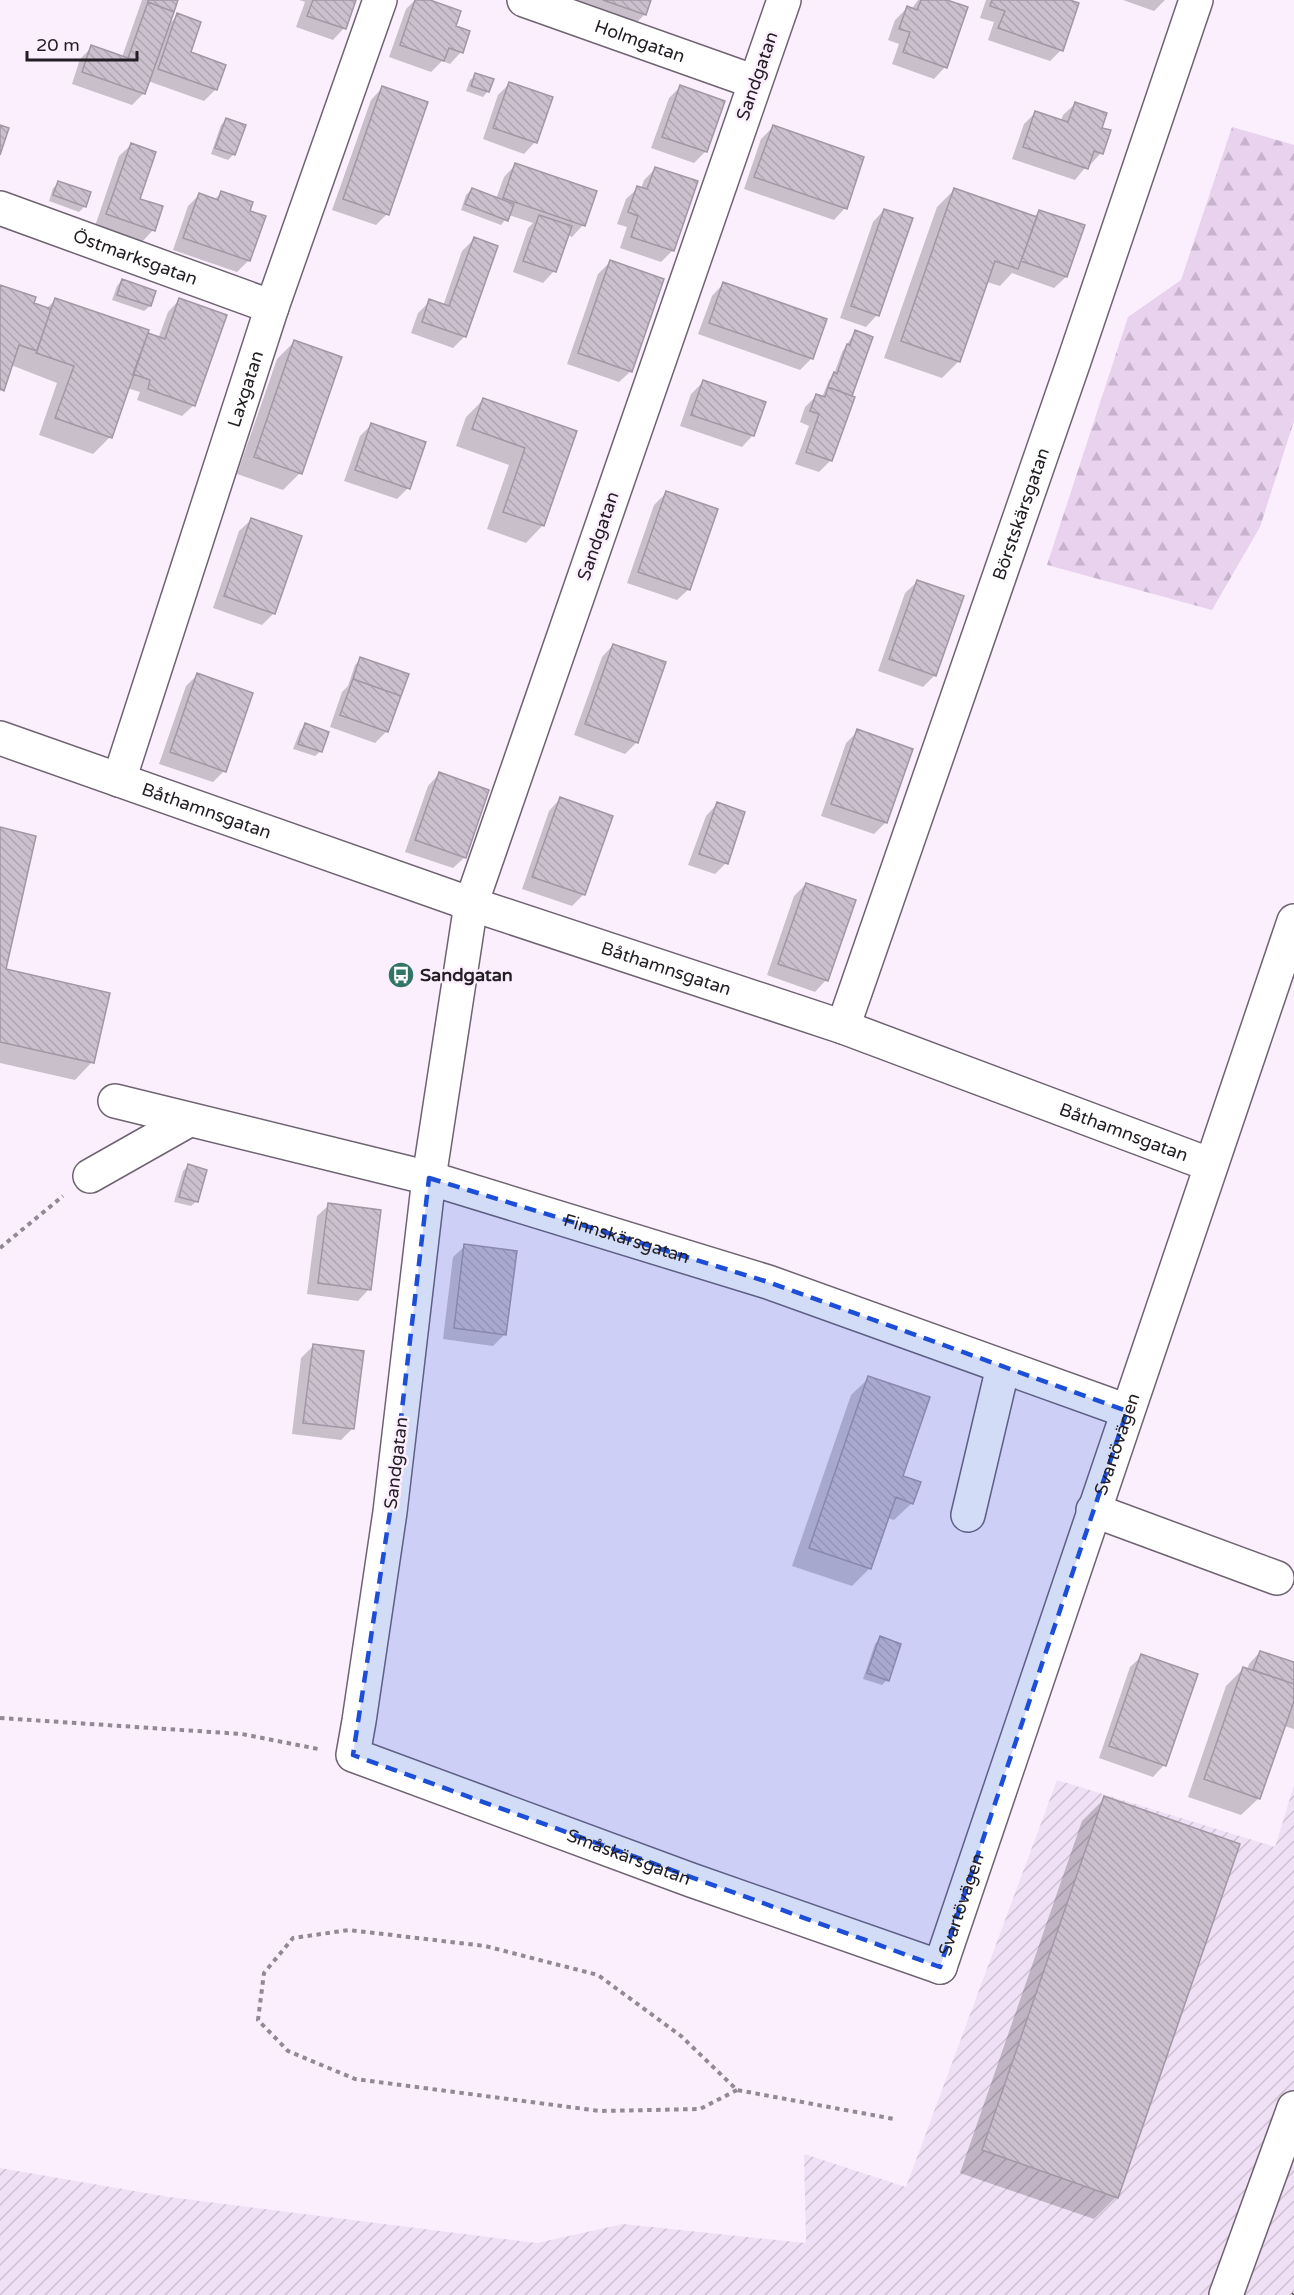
<svg xmlns="http://www.w3.org/2000/svg" width="1294" height="2295" viewBox="0 0 1294 2295" font-family="'Varela Round',sans-serif">
	<style>
		.industrial { fill: url(#industrial-furrows) }
		.forest { fill: url(#forest-firs) }
		.shadow { fill: #0003 }
		.building { fill: url(#building-back-hatch); stroke: #a297a5; stroke-width: 1.5 }
		.lines { fill: none; stroke-linecap: round; stroke-linejoin: round }
		.minor-casing { stroke: #6e6371; stroke-width: 36 }
		.major-casing { stroke: #6e6371; stroke-width: 36 }
		.path { stroke: #928994; stroke-width: 4; stroke-dasharray: 4.5 4.5; stroke-linecap: butt }
		.minor { stroke: #fff; stroke-width: 33 }
		.major { stroke: #fff; stroke-width: 33 }
		.rail { stroke: #4c464d; stroke-width: 4.5; stroke-dasharray: 8 8; stroke-linecap: butt }
		.marked { fill: #1d4ed8; fill-opacity: 0.2; stroke: #1d4ed8; stroke-width: 4.5; stroke-dasharray: 12 8; stroke-linejoin: round }
		.labels { text-anchor: middle; dominant-baseline: central; stroke-width: 5; stroke-linejoin: round; paint-order: stroke }
		.street-label { font-size: 18px; fill: #231e24; stroke: #fbeffe }
		.poi-label { font-size: 18px; font-weight: bold; fill: #231e24; stroke: #fbeffe; text-anchor: start }
	</style>
	<defs>
		<pattern id="industrial-furrows" width="10" height="10" patternUnits="userSpaceOnUse" patternTransform="scale(1.5)"><rect width="10" height="10" fill="#f0e0f5"/><path d="M-1 1l2-2M0 10L10 0M9 11l2-2" fill="none" stroke="#cec0d2"/></pattern>
		<pattern id="forest-firs" width="22" height="20" patternUnits="userSpaceOnUse" patternTransform="scale(1.5)"><rect width="22" height="20" fill="#e8d2ee"/><path d="M5 1l3.5 6h-7zM16 11l3.5 6h-7z" fill="#c7b4cc"/></pattern>
		<pattern id="building-back-hatch" width="6" height="6" patternUnits="userSpaceOnUse" patternTransform="scale(1.5)"><rect width="6" height="6" fill="#ccc0cf"/><path d="M-1 5l2 2M0 0l6 6M5-1l2 2" fill="none" stroke="#afa5b2"/></pattern>
	</defs>
	<rect width="100%" height="100%" fill="#fbeffe"/>
	<!-- industrial -->
	<path class="industrial" d="M1057 1780 1275 1847 1294 1785V2295H0V2168L169 2197 537 2243 623 2224 806 2243 804 2154 906 2187Z"/>
	<!-- forest -->
	<path class="forest" d="M1232 127 1294 145V421L1260 527 1212 610 1047 565 1128 317 1181 280Z"/>
	<!-- shadow -->
	<path class="shadow" d="M142 0H176L168 25 178 15 189 53 216 89 204 101 148 81 144 93 132 105 72 84 80 59 92 47 122 57Z
		M299 0H354L344 28 333 40 296 27 305 2Z
		M415 0H426L454 27 461 52 450 64 442 61 431 72 389 57 406 9Z
		M578 0H650L645 14 633 26 576 6Z
		M918 0H943L945 67 934 79 892 64 899 44 888 40 895 20 907 8 911 10Z
		M986 0H1065L1061 50 1050 61 988 40 994 22 980 18Z
		M1123 0H1165L1154 11Z
		M476 75 488 91 483 97 466 91 470 80Z
		M509 84 535 142 524 154 483 139 498 95Z
		M680 87 706 151 694 163 651 148 669 98Z
		M382 88 387 214 376 225 332 210 371 100Z
		M1075 104 1100 129 1101 153 1090 165 1088 164 1075 180 1012 159 1024 124 1036 112 1061 121 1063 115Z
		M226 120 234 154 228 160 211 154 221 125Z
		M773 127 845 208 834 220 744 189 761 139Z
		M131 145 138 200 161 207 153 230 142 242 95 226 119 156Z
		M515 165 583 225 572 237 567 235 554 271 543 283 513 272 528 228 533 223 509 215 501 225 461 210 466 195 472 189 496 199 504 177Z
		M656 168 673 250 661 262 620 248 627 227 617 224 626 199 638 188 641 189 644 180Z
		M59 183 85 206 79 212 49 201 53 188Z
		M954 190 1033 218 1040 211 1066 277 1054 288 1012 273 1000 286 987 282 959 361 942 378 884 358 937 207Z
		M222 192 249 212V260L237 272 173 250 188 206 199 195 214 200Z
		M884 210 911 219 877 315 866 327 840 318 873 222Z
		M474 239 465 336 453 348 411 333 418 313 430 301 443 306 462 251Z
		M610 262 631 371 619 382 567 364 598 274Z
		M122 280 154 292 150 306 144 311 112 300 117 286Z
		M723 284 812 358 800 370 698 334 712 296Z
		M0 286 32 304 46 309 56 299 158 339 168 312 179 300 194 405 182 416 137 400 140 392 127 388 110 437 93 454 39 435 57 383 11 365 0 392Z
		M855 332 831 460 819 472 795 464 809 426 800 422 805 407 817 395 821 397 823 395 829 380 834 374 842 352Z
		M294 342 300 473 283 490 237 474 277 359Z
		M703 382 753 435 742 447 680 426 691 394Z
		M483 400 576 432 543 525 526 543 487 529 509 465 456 446 466 417Z
		M371 425 408 488 397 499 344 481 360 436Z
		M666 493 689 589 677 600 627 583 654 505Z
		M251 520 274 613 262 625 213 608 239 531Z
		M917 582 935 675 923 687 878 671 905 593Z
		M613 645 637 742 625 754 574 735 602 657Z
		M361 659 387 731 375 743 330 727 342 692 348 686 355 665Z
		M197 675 224 771 213 782 159 764 186 686Z
		M305 725 321 751 315 756 293 749 300 731Z
		M858 731 886 822 874 834 821 816 846 743Z
		M439 774 465 857 453 868 405 852 428 786Z
		M560 799 584 894 572 906 522 889 549 811Z
		M717 804 726 863 715 874 688 865 706 816Z
		M0 829 5 970 92 1062 75 1080 0 1063Z
		M806 884 826 980 815 992 767 975 794 896Z
		M188 1166 197 1201 191 1206 174 1202 183 1171Z
		M329 1205 369 1289 358 1301 307 1294 317 1216Z
		M465 1246 505 1334 493 1346 443 1339 453 1257Z
		M313 1346 353 1428 341 1440 292 1434 301 1358Z
		M869 1378 901 1477 912 1503 894 1520 887 1518 869 1569 852 1586 792 1566 851 1395Z
		M880 1638 887 1680 882 1685 863 1679 875 1644Z
		M1260 1652 1294 1664V1729L1284 1726 1259 1798 1241 1815 1188 1797 1226 1686 1243 1669 1247 1670 1249 1664Z
		M1142 1656 1164 1765 1153 1777 1099 1758 1130 1667Z
		M1105 1798 1116 2197 1094 2219 960 2173 1082 1821Z"/>
	<!-- building -->
	<path class="building" d="M148 0H178L174 12 148 2Z
		M313 0H356L346 29 307 16Z
		M415 0H430L461 11 456 26 470 31 463 53 449 48 444 61 400 45Z
		M603 0H651L646 15Z
		M921 0H947L968 7 947 68 903 52 910 32 899 29 907 6 917 10Z
		M992 0H1070L1079 3 1063 51 998 28 1005 11 990 6Z
		M148 2 174 12 145 94 82 72 91 45 128 58Z
		M177 13 201 22 191 52 226 65 217 90 158 69Z
		M475 73 494 79 489 92 471 86Z
		M509 82 553 97 537 143 493 128Z
		M680 85 725 101 707 152 662 137Z
		M382 86 428 102 389 215 343 199Z
		M1075 102 1107 113 1102 128 1111 130 1103 154 1094 151 1088 169 1023 147 1035 111 1068 122Z
		M226 118 246 125 235 155 215 148Z
		M0 125 9 128 0 155Z
		M773 125 864 157 847 209 754 177Z
		M131 143 156 152 140 199 163 206 155 231 106 214Z
		M515 163 597 191 585 226 503 198Z
		M655 167 698 181 674 251 631 237 638 216 628 212 637 186 647 189Z
		M58 181 91 192 86 207 53 195Z
		M472 188 514 204 508 221 465 204Z
		M954 188 1037 217 1018 269 995 261 960 362 901 341Z
		M221 191 253 202 250 211 266 216 250 261 183 238 199 193 218 200Z
		M884 209 913 218 879 316 851 306Z
		M1039 210 1085 225 1067 277 1021 261Z
		M539 215 572 226 556 272 523 261Z
		M474 237 498 246 466 337 422 322 429 299 449 306Z
		M610 260 664 279 632 372 578 353Z
		M122 279 156 291 151 306 117 295Z
		M723 282 827 319 813 359 709 323Z
		M0 285 36 297 34 303 51 309 37 351 19 345 4 391 0 389Z
		M55 298 149 330 112 438 55 418 74 366 36 353Z
		M179 298 227 315 195 406 148 389 150 380 133 374 148 333 165 339Z
		M855 330 873 337 852 396 828 387 834 372 837 374 847 344 850 345Z
		M294 340 342 357 302 474 254 457Z
		M703 380 766 402 754 436 691 415Z
		M828 387 855 397 832 461 806 452 819 414 810 411 816 394 825 397Z
		M483 398 577 431 544 526 503 512 525 448 472 429Z
		M371 423 426 442 410 489 355 470Z
		M666 491 718 509 690 590 638 572Z
		M251 518 302 536 275 614 224 596Z
		M917 580 964 596 936 676 889 659Z
		M613 644 666 662 638 743 585 724Z
		M360 657 409 674 401 696 353 679Z
		M197 673 253 693 226 772 170 752Z
		M353 679 401 696 388 732 340 715Z
		M305 723 329 732 322 752 298 744Z
		M857 729 913 749 887 823 831 804Z
		M439 772 489 790 466 858 415 840Z
		M560 797 613 816 585 895 532 877Z
		M717 802 745 812 728 864 699 854Z
		M0 827 36 836 6 969 110 993 94 1063 0 1042Z
		M806 883 856 900 828 981 778 964Z
		M188 1164 207 1170 198 1202 179 1197Z
		M328 1203 381 1210 371 1290 318 1283Z
		M464 1244 517 1251 506 1335 454 1328Z
		M313 1344 364 1351 354 1429 303 1423Z
		M868 1376 930 1397 903 1476 921 1482 913 1504 896 1497 871 1569 809 1548Z
		M880 1636 901 1644 889 1681 867 1673Z
		M1260 1651 1294 1662V1684L1253 1670Z
		M1141 1654 1198 1674 1166 1766 1109 1746Z
		M1243 1667 1294 1684V1701L1260 1799 1204 1779Z
		M1104 1796 1240 1844 1118 2198 982 2150Z"/>
	<g class="lines">
		<defs>
			<g id="minor">
				<path id="s1" d="M524 0 755 82"/>
				<path id="s2" d="M784 0 471 904 429 1178 390 1512 359 1721 353 1755 691 1880 940 1967"/>
				<path id="s3" d="M0 208 272 307"/>
				<path id="s4" d="M0 738 471 904 843 1027 1211 1165"/>
				<path id="s5" d="M119 780 272 307 380 0"/>
				<path id="s6" d="M843 1027 1074 361 1196 0"/>
				<path id="s7" d="M115 1101 429 1178 768 1282 1127 1411"/>
				<path d="M90 1176 189 1120"/>
				<path d="M1093 1510 1277 1578"/>
				<path d="M968 1515 1003 1367"/>
				<path d="M1226 2295 1294 2108"/>
			</g>
			<g id="major">
				<path id="s8" d="M940 1967 1294 921"/>
			</g>
		</defs>
		<!-- minor casing -->
		<use href="#minor" class="minor-casing"/>
		<!-- major casing -->
		<use href="#major" class="major-casing"/>
		<!-- path -->
		<path class="path" d="M0 1248 63 1196
			M0 1718 242 1734 318 1749
			M737 2090 700 2109 600 2111 355 2079 288 2051 258 2020 264 1973 293 1938 349 1930 485 1946 598 1975 681 2036 737 2090 894 2119"/>
		<!-- minor -->
		<use href="#minor" class="minor"/>
		<!-- major -->
		<use href="#major" class="major"/>
		<!-- rail -->
		<path class="rail" d="M1293 2295 1294 2294"/>
	</g>
	<!-- marked area -->
	<path class="marked" d="M429 1178 768 1282 1127 1411 940 1967 353 1755 390 1512Z"/>
	<!-- icons -->
	<defs>
		<symbol id="bus-disc" viewBox="-11 -11 22 22"><circle r="9.5" fill="#317567" stroke="#fbeffe"/><path d="M-5-6H5V4H4V6H2V4H-2V6H-4V4H-5ZM-3.5-4V0h7V-4ZM-3.5 1.2v1.5H-2V1.2ZM2 1.2v1.5H3.5V1.2Z" fill="#fff"/></symbol>
	</defs>
	<g fill-rule="evenodd">
		<use href="#bus-disc" x="386" y="960" width="30" height="30"/>
	</g>
	<g class="labels">
		<!-- street labels -->
		<g class="street-label">
			<text stroke="none"><textPath href="#s1" startOffset="123">Holmgatan</textPath></text>
			<text transform="translate(757 76) rotate(-71)">Sandgatan</text>
			<text stroke="none"><textPath href="#s3" startOffset="144">Östmarksgatan</textPath></text>
			<text stroke="none"><textPath href="#s5" startOffset="411">Laxgatan</textPath></text>
			<text stroke="none"><textPath href="#s6" startOffset="543">Börstskärsgatan</textPath></text>
			<text transform="translate(598 536) rotate(-71)">Sandgatan</text>
			<text stroke="none"><textPath href="#s4" startOffset="219">Båthamnsgatan</textPath></text>
			<text stroke="none"><textPath href="#s4" startOffset="705">Båthamnsgatan</textPath></text>
			<text stroke="none"><textPath href="#s4" startOffset="1191">Båthamnsgatan</textPath></text>
			<text stroke="none"><textPath href="#s7" startOffset="530">Finnskärsgatan</textPath></text>
			<text stroke="none"><textPath href="#s8" startOffset="552">Svartövägen</textPath></text>
			<text transform="translate(396 1463) rotate(-83)">Sandgatan</text>
			<text stroke="none"><textPath href="#s2" startOffset="2110">Småskärsgatan</textPath></text>
			<text stroke="none"><textPath href="#s8" startOffset="66">Svartövägen</textPath></text>
		</g>
		<!-- poi labels -->
		<g class="poi-label">
			<text x="420" y="975">Sandgatan</text>
		</g>
	</g>
	<!-- scale -->
	<path d="M27 51v9h110v-9" fill="none" stroke="#231e24" stroke-width="3"/>
	<text x="36" y="51" font-size="18" fill="#231e24" stroke="#fbeffe" stroke-width="4.5" paint-order="stroke">20 m</text>
</svg>
